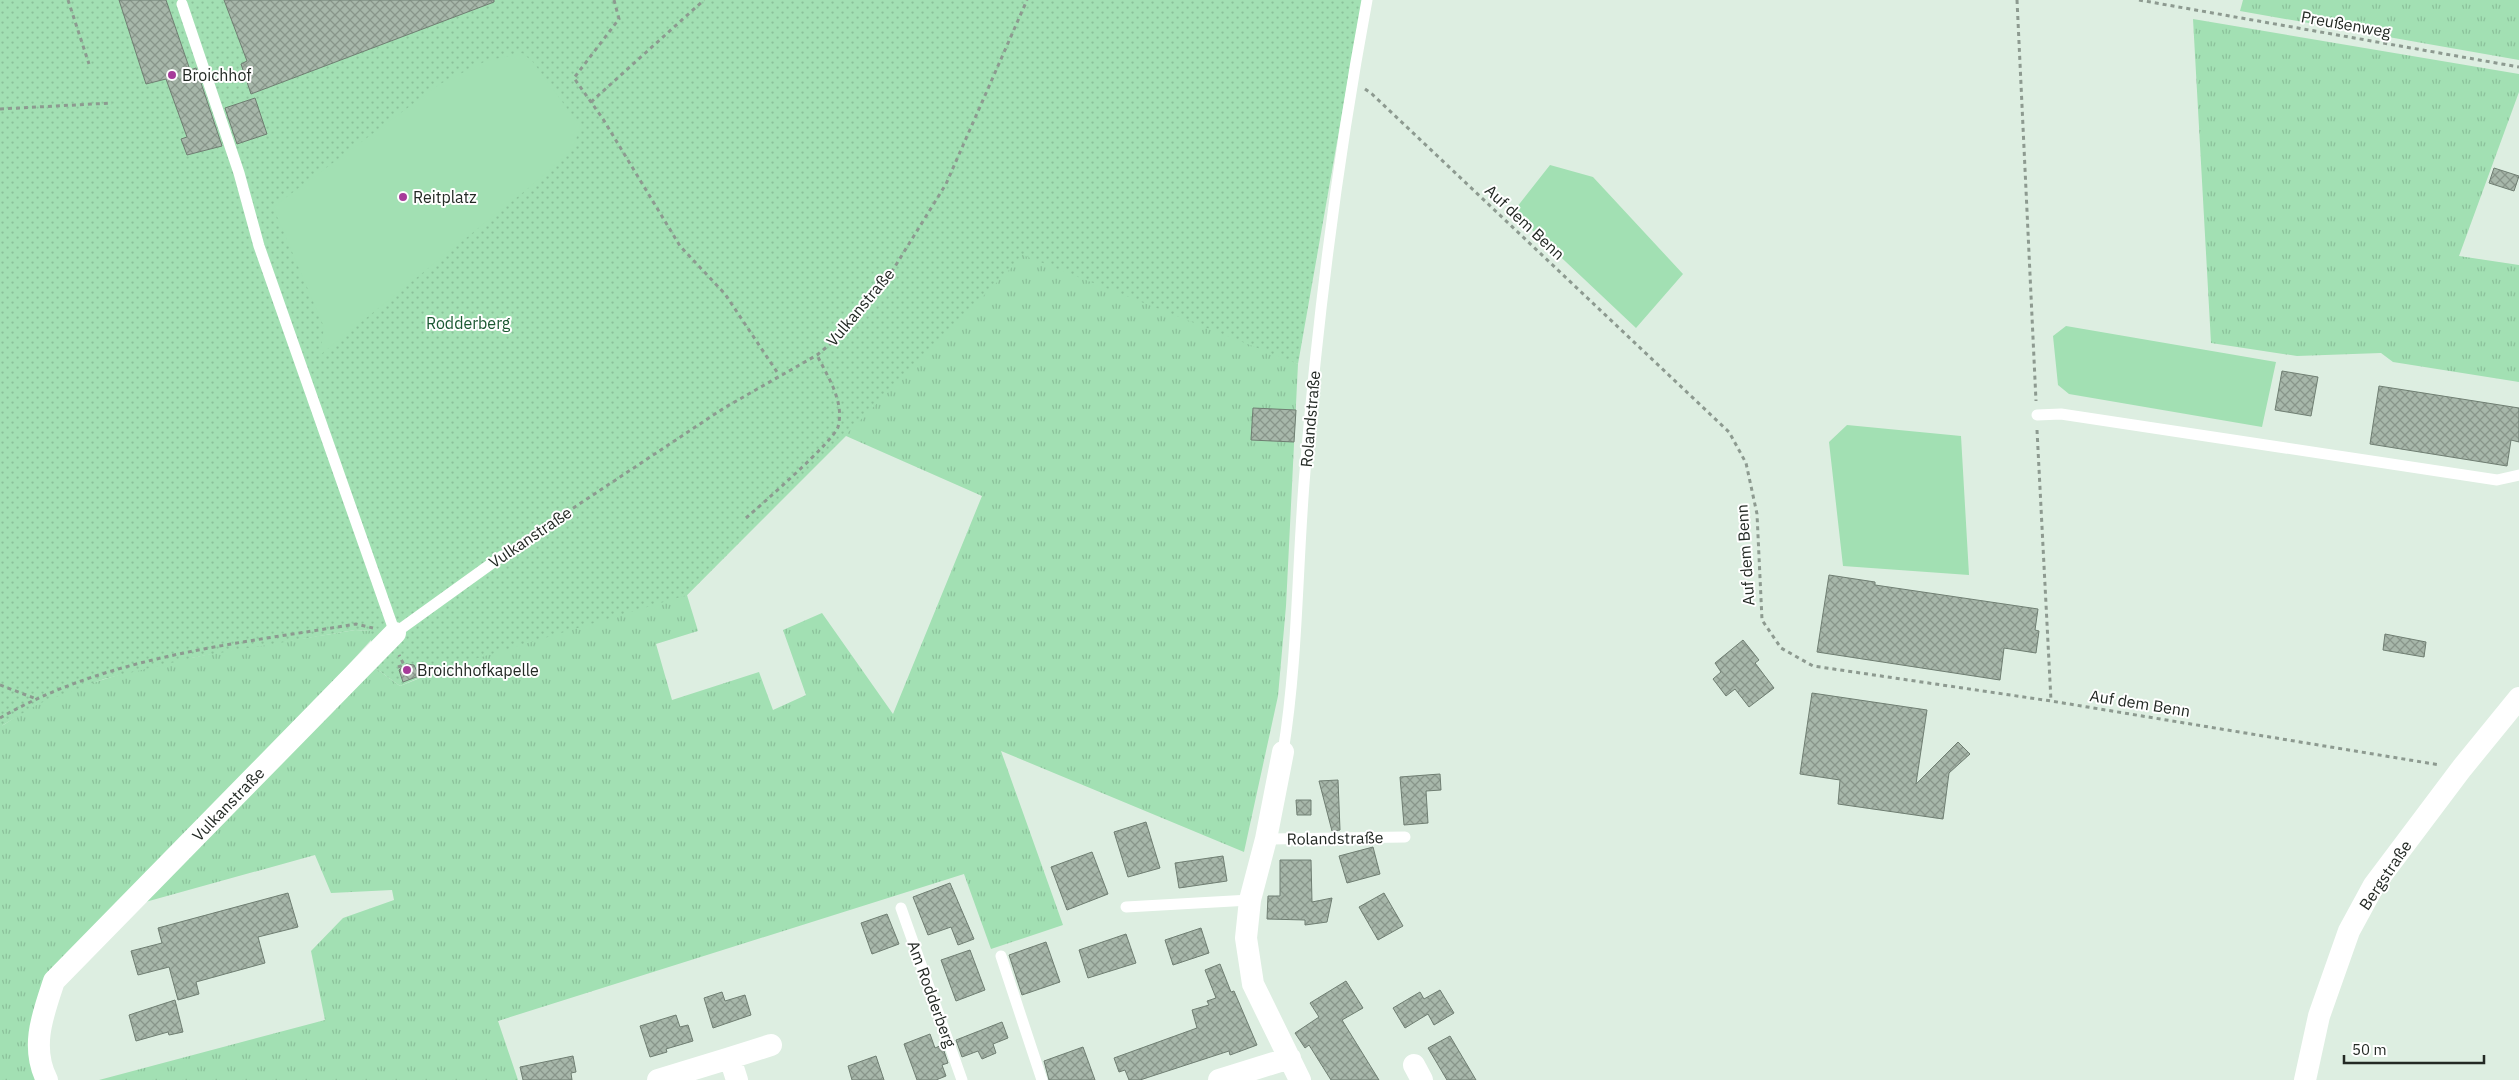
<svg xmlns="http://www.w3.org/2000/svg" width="2519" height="1080" viewBox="0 0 2519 1080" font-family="'IBM Plex Sans',sans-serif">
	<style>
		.grass { fill: url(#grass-tufts); fill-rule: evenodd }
		.park { fill: url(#park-dots) }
		.garden { fill: #a2e0b3 }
		.building { fill: url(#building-cross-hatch); stroke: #6f7e72 }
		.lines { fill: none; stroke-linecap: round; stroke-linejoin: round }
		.path { stroke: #8d9a90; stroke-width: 3; stroke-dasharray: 4 4; stroke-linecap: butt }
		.lane { stroke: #fff; stroke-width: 11 }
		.street { stroke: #fff; stroke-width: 22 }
		.poi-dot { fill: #a73b9a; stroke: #fff; stroke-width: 2 }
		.labels { text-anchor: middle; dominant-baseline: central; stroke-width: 4; stroke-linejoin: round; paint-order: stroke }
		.street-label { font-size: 16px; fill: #232924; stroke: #fff }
		.poi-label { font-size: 16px; fill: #232924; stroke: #fff; text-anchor: start }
		.park-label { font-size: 16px; fill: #1b5832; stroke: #fff }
	</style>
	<defs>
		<pattern id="grass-tufts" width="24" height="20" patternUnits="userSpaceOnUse" patternTransform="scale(1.25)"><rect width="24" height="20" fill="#a2e0b3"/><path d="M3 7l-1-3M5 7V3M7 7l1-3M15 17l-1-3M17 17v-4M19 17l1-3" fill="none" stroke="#8bc09a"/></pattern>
		<pattern id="park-dots" width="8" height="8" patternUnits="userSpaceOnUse" patternTransform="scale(1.25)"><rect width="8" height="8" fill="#a2e0b3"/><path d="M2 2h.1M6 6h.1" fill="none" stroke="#8bc09a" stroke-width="1.8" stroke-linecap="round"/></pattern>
		<pattern id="building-cross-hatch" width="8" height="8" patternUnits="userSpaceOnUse" patternTransform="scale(1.25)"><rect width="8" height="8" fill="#a7b7aa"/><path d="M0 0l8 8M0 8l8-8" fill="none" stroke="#88958a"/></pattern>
	</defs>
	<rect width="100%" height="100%" fill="#ddeee1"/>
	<!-- grass -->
	<path class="grass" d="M2243 0H2519V60L2240 11Z
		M2193 19 2519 74V92L2459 256 2519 265V382L2393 362 2381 353 2297 356 2211 343Z
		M953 185 1298 364 1286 606 1278 696 1244 852 1001 751 1063 925 991 949 964 874 498 1021 518 1080H99L325 1020 311 951 343 918 394 900 392 890 331 893 315 855 131 906 374 667 400 686 448 667ZM846 436 982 496 893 714 822 613 783 630 806 695 773 710 759 672 672 700 656 644 698 631 687 595Z
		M355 630 371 631V640L259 764 48 979 40 1080H0V727C13 719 26 709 39 703 139 660 249 648 355 630Z"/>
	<!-- park -->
	<path class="park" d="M0 0H1362L1298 364 1020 254 1018 261 687 595 435 671 400 686 374 667 370 631 355 630 196 657 104 679 38 704 3 725 0 731Z"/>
	<!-- garden -->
	<path class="garden" d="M522 53 533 62 580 126 573 149 531 186 320 355 324 327 273 207 440 84 486 61Z
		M1550 165 1593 177 1683 274 1636 328 1513 212Z
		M2066 326 2276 362 2262 427 2069 394 2058 385 2053 336Z
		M1847 425 1961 436 1969 575 1843 566 1829 442Z"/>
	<!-- building -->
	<path class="building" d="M119 0H166L190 70 196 68 222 146 187 155 181 139 187 137 166 79 146 84Z
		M224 0H494V2L251 94 241 64 247 61Z
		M255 98 267 134 237 144 225 108Z
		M2494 168 2519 176 2514 191 2489 183Z
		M2282 371 2318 377 2311 416 2275 410Z
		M2379 386 2519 408V442L2511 440 2507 466 2370 444Z
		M1253 408 1296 410 1294 442 1251 440Z
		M1829 575 1875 582V585L2038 609 2035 630 2039 631 2036 653 2004 648 2000 680 1817 652Z
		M2385 634 2426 642 2424 657 2383 650Z
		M1743 640 1759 660 1755 663 1774 688 1749 707 1735 689 1726 696 1713 679 1721 672 1715 663Z
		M406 664 414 665 419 676 403 682 399 670Z
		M1812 693 1927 710 1916 784 1958 742 1970 754 1949 773 1943 819 1838 804 1840 780 1800 774Z
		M1440 774 1441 790 1426 791 1428 823 1404 825 1400 777Z
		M1338 780 1340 830 1332 831 1319 781Z
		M1296 800H1311V815H1297Z
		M1146 822 1160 868 1128 877 1114 832Z
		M1373 847 1380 874 1347 883 1339 856Z
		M1092 852 1108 894 1067 910 1051 867Z
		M1223 856 1227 881 1179 888 1175 863Z
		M1280 860H1311L1312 902 1332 898 1327 922 1305 925V920L1267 919 1268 896H1280Z
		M950 883 974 939 958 945 951 927 928 935 913 897Z
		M288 893 298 927 258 937 265 963 196 982 199 994 178 1000 169 967 138 975 131 951 162 943 158 928Z
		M1384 893 1403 926 1378 940 1359 907Z
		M887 914 899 944 872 954 861 923Z
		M1201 928 1209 953 1173 965 1165 940Z
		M1126 934 1136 963 1088 978 1079 950Z
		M1046 942 1060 982 1022 995 1009 955Z
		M970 950 985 990 956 1001 941 960Z
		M1220 964 1231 992 1234 991 1257 1045 1230 1055 1229 1051 1140 1080H1129L1125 1070 1119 1072 1114 1058 1197 1028 1192 1010 1209 1005 1207 1001 1216 998 1205 970Z
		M1346 981 1363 1008 1342 1020 1379 1080H1331L1309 1045 1305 1048 1295 1033 1319 1017 1310 1003Z
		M1440 990 1454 1013 1434 1025 1428 1014 1405 1028 1393 1008 1420 992 1424 999Z
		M722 992 725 1001 745 995 751 1015 713 1028 704 998Z
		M175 1000 183 1032 169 1035 168 1032 136 1041 129 1015Z
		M676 1015 680 1027 688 1025 693 1041 666 1049 667 1052 650 1057 640 1026Z
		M1002 1022 1008 1038 993 1044 996 1053 982 1059 978 1051 962 1057 956 1040Z
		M930 1034 935 1048 942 1045 948 1063 942 1065 946 1076 936 1080H917L904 1044Z
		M1450 1036 1476 1080H1447L1428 1048Z
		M1083 1047 1095 1080H1049L1044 1061Z
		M573 1056 576 1072 571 1073 572 1080H523L520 1067Z
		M876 1056 884 1080H852L848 1066Z"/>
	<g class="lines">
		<!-- path -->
		<path class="path" d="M68 0 89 64
			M614 0 619 19 574 78 603 119 680 246 725 294 779 375
			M2017 0 2036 401
			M2139 0 2519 67
			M1365 89 1372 94 1729 432 1746 463 1757 514 1762 620 1781 648 1813 666 2051 701 2440 765
			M591 102 704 0
			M0 109 112 103
			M2037 430 2051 701
			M746 518C762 504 833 442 838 427 845 401 827 376 817 355
			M513 548 724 408 817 355 835 340 886 281 946 184 1027 0
			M398 667 404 665 399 655
			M0 685 34 698
			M0 718C107 656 236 644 356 624L373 628"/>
		<!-- lane -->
		<path class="lane" d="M182 4 239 173 259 246 395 633 502 556
			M2037 415 2061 414 2497 480 2519 475
			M1283 752C1298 659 1297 565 1305 471 1318 314 1338 156 1367 0
			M1266 839 1405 837
			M1126 907 1250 900
			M901 908 962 1080
			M1001 956 1042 1080"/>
		<!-- street -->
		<path class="street" d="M1283 752 1266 839 1250 900 1246 938 1253 984 1300 1080
			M730 1058 771 1045
			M1414 1065 1422 1080
			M47 1080C30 1047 43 1014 54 981L395 633
			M658 1080 730 1058 737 1080
			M1219 1080 1290 1058
			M2305 1080 2319 1016 2349 931 2374 885 2462 768 2519 698"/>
	</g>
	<!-- markers -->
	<g class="poi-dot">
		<circle cx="172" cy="75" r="5"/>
		<circle cx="403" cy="197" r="5"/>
		<circle cx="407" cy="670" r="5"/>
	</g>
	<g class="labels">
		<!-- street labels -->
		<g class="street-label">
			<text transform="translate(2346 24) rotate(10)">Preußenweg</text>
			<text transform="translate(1525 222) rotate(43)">Auf dem Benn</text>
			<text transform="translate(860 307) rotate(-50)">Vulkanstraße</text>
			<text transform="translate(1310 419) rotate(-85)">Rolandstraße</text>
			<text transform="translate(530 537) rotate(-34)">Vulkanstraße</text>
			<text transform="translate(1745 555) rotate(-94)">Auf dem Benn</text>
			<text transform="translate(2140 703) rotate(9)">Auf dem Benn</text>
			<text transform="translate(228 804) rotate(-46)">Vulkanstraße</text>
			<text transform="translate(1335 838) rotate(-1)">Rolandstraße</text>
			<text transform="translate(2385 875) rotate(-56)">Bergstraße</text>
			<text transform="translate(932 994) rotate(70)">Am Rodderberg</text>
		</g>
		<!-- poi labels -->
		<g class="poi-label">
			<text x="182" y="75">Broichhof</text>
			<text x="413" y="197">Reitplatz</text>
			<text x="417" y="670">Broichhofkapelle</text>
		</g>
		<!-- park labels -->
		<g class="park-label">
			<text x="468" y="323">Rodderberg</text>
		</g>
	</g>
	<!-- scale -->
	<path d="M2344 1055v8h140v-8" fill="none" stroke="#232924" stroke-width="2.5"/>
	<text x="2352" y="1055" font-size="15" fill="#232924" stroke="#ffffff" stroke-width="4" paint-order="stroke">50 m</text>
</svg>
